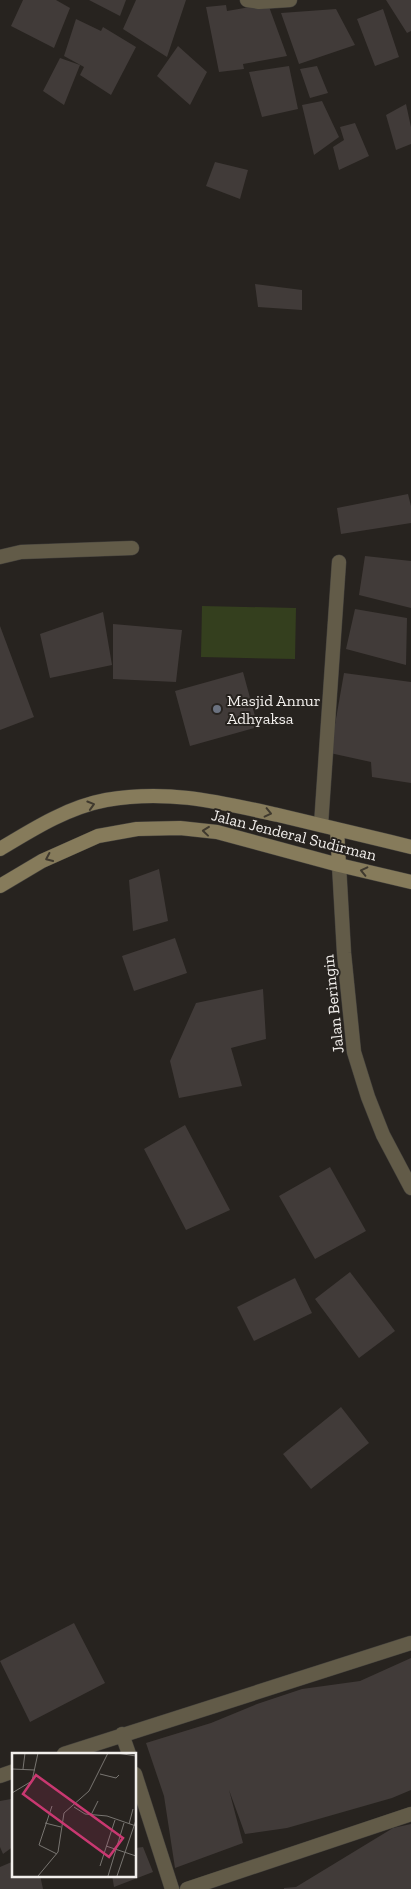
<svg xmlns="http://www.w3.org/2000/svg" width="411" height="1889" viewBox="0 0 411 1889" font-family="'Zilla Slab',serif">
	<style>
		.green { fill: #343f1e }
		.building { fill: #413b39 }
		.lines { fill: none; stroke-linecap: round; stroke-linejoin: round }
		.minor-casing { stroke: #43403c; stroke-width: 15 }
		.tertiary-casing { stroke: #43403c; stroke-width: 15 }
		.secondary-casing { stroke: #43403c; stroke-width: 15 }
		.minor { stroke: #625b48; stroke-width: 14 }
		.tertiary { stroke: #625b48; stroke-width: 14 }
		.secondary { stroke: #867b5b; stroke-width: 14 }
		.oneway { stroke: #3f392e }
		.worship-dot { fill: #6b7280; stroke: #27231f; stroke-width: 2 }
		.labels { text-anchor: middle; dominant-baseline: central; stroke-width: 4; stroke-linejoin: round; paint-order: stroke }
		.poi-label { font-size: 16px; fill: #f2efec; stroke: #27231f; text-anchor: start }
		.street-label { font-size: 16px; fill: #f2efec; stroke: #27231f }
		.inset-road { fill: none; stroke: #787571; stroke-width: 1 }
		.view { fill: #c93871; fill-opacity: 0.15; stroke: #c93871; stroke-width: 2.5 }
		.inset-edge { fill: none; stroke: #f2efec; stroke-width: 2.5 }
	</style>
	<rect width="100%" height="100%" fill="#27231f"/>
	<!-- green -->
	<path class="green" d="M202 606 296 608 295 659 201 657Z"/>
	<!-- building -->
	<path class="building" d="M23 0H56L70 8 54 48 11 26Z
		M89 0H126L120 16Z
		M136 0H186L167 57 123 29Z
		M386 0H411V31L407 33Z
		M268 4 287 56 243 64 244 69 219 72 206 7 226 5 227 11Z
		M336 9 355 45 299 64 281 13Z
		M383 9 399 57 375 66 357 19Z
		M76 19 101 31 103 27 136 47 111 95 80 75 84 67 64 56Z
		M178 46 207 72 190 105 157 76Z
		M60 58 80 65 64 105 43 91Z
		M289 66 298 109 262 117 249 72Z
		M317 66 328 93 310 98 300 69Z
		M322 101 339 137 314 155 302 105Z
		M406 104 411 127V144L396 150 386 115Z
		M355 123 369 156 339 170 333 147 344 140 340 127Z
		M215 162 248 170 240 199 206 186Z
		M255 284 302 290V310L258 307Z
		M408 494 411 506V523L341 534 337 508Z
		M365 556 411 561V608L359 595Z
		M355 609 407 618 406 665 346 649Z
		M103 612 112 665 50 678 40 634Z
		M113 624 182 630 176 682 113 679Z
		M0 626 34 717 0 730Z
		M243 672 258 727 190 746 175 691Z
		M344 673 411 682V783L372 777 371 762 330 753Z
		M159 869 168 921 133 931 129 880Z
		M175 938 187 973 134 991 122 956Z
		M263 989 266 1039 231 1048 242 1086 179 1098 170 1061 196 1003Z
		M185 1125 230 1210 186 1230 144 1149Z
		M330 1167 366 1231 315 1259 279 1196Z
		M350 1272 395 1331 359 1358 315 1299Z
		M295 1278 312 1313 254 1341 237 1307Z
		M341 1407 369 1443 311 1489 283 1454Z
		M74 1623 105 1683 30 1722 0 1661Z
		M411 1658V1790L392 1798 287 1828 245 1834 229 1790 243 1843 175 1868 164 1796 146 1743 211 1723 257 1704 302 1689 360 1681Z
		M11 1799 14 1809V1846L3 1854 0 1847V1801Z
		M411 1824V1889H284V1888L296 1887 393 1828Z
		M143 1847 153 1872 114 1887 112 1875H135V1848Z
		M14 1861V1875H40L43 1889H0V1867Z"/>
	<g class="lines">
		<defs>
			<path id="minor" d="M247 0 259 2 290 0
				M0 557 21 552 132 548
				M321 825 339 562
				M122 1734 129 1754
				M64 1754 411 1643
				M135 1774 172 1889
				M0 1776 14 1771
				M187 1889 411 1814"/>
			<path id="tertiary" d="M339 865 344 953 354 1052 368 1097 383 1135 411 1188"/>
			<path id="secondary" d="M337 829 339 865
				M0 849C33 829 68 807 106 800 168 789 219 802 278 815 323 826 367 836 411 847
				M0 886 42 861 98 836 137 829 180 828 217 832 339 865 411 882"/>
		</defs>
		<!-- minor casing -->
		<use href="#minor" class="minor-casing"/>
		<!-- tertiary casing -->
		<use href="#tertiary" class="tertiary-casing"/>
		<!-- secondary casing -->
		<use href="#secondary" class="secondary-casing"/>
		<!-- minor -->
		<use href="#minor" class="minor"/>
		<!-- tertiary -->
		<use href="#tertiary" class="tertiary"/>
		<!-- secondary -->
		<use href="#secondary" class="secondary"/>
	</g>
	<!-- one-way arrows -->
	<defs><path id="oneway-chevron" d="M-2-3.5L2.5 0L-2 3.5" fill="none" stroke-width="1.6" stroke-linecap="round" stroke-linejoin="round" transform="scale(1.25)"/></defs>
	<g class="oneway">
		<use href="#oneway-chevron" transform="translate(91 805) rotate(-17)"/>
		<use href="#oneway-chevron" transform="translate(268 813) rotate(13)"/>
		<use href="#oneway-chevron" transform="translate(206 831) rotate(-174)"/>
		<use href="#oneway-chevron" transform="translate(49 858) rotate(155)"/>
		<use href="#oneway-chevron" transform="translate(364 871) rotate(-167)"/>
	</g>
	<!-- markers -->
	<circle class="worship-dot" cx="217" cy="709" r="5"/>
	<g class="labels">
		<!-- poi labels -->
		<g class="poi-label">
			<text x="227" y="700">Masjid Annur<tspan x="227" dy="18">Adhyaksa</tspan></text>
		</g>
		<!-- street labels -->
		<g class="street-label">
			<text transform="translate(294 835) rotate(14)">Jalan Jenderal Sudirman</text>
			<text transform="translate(333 1004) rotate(-96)">Jalan Beringin</text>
		</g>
	</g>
	<!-- overview -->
	<g transform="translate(12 1753)">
		<rect width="124" height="124" fill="#27231f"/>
		<path class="inset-road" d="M105 0 124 3M0 16 23 17M11 16 13 0M88 21 104 25 107 22M0 40 20 28 26 0M40 53 27 92 45 101M62 54 73 61 95 63 124 73M79 62 86 48M33 70 49 74M117 71 121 56M94 93 124 103M88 113 103 67M26 123 46 99 52 60 77 38 96 0M96 123 112 70M105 123 124 67"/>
		<path class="view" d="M24 22 111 85 97 104 11 41Z"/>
		<rect width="124" height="124" class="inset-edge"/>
	</g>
</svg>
